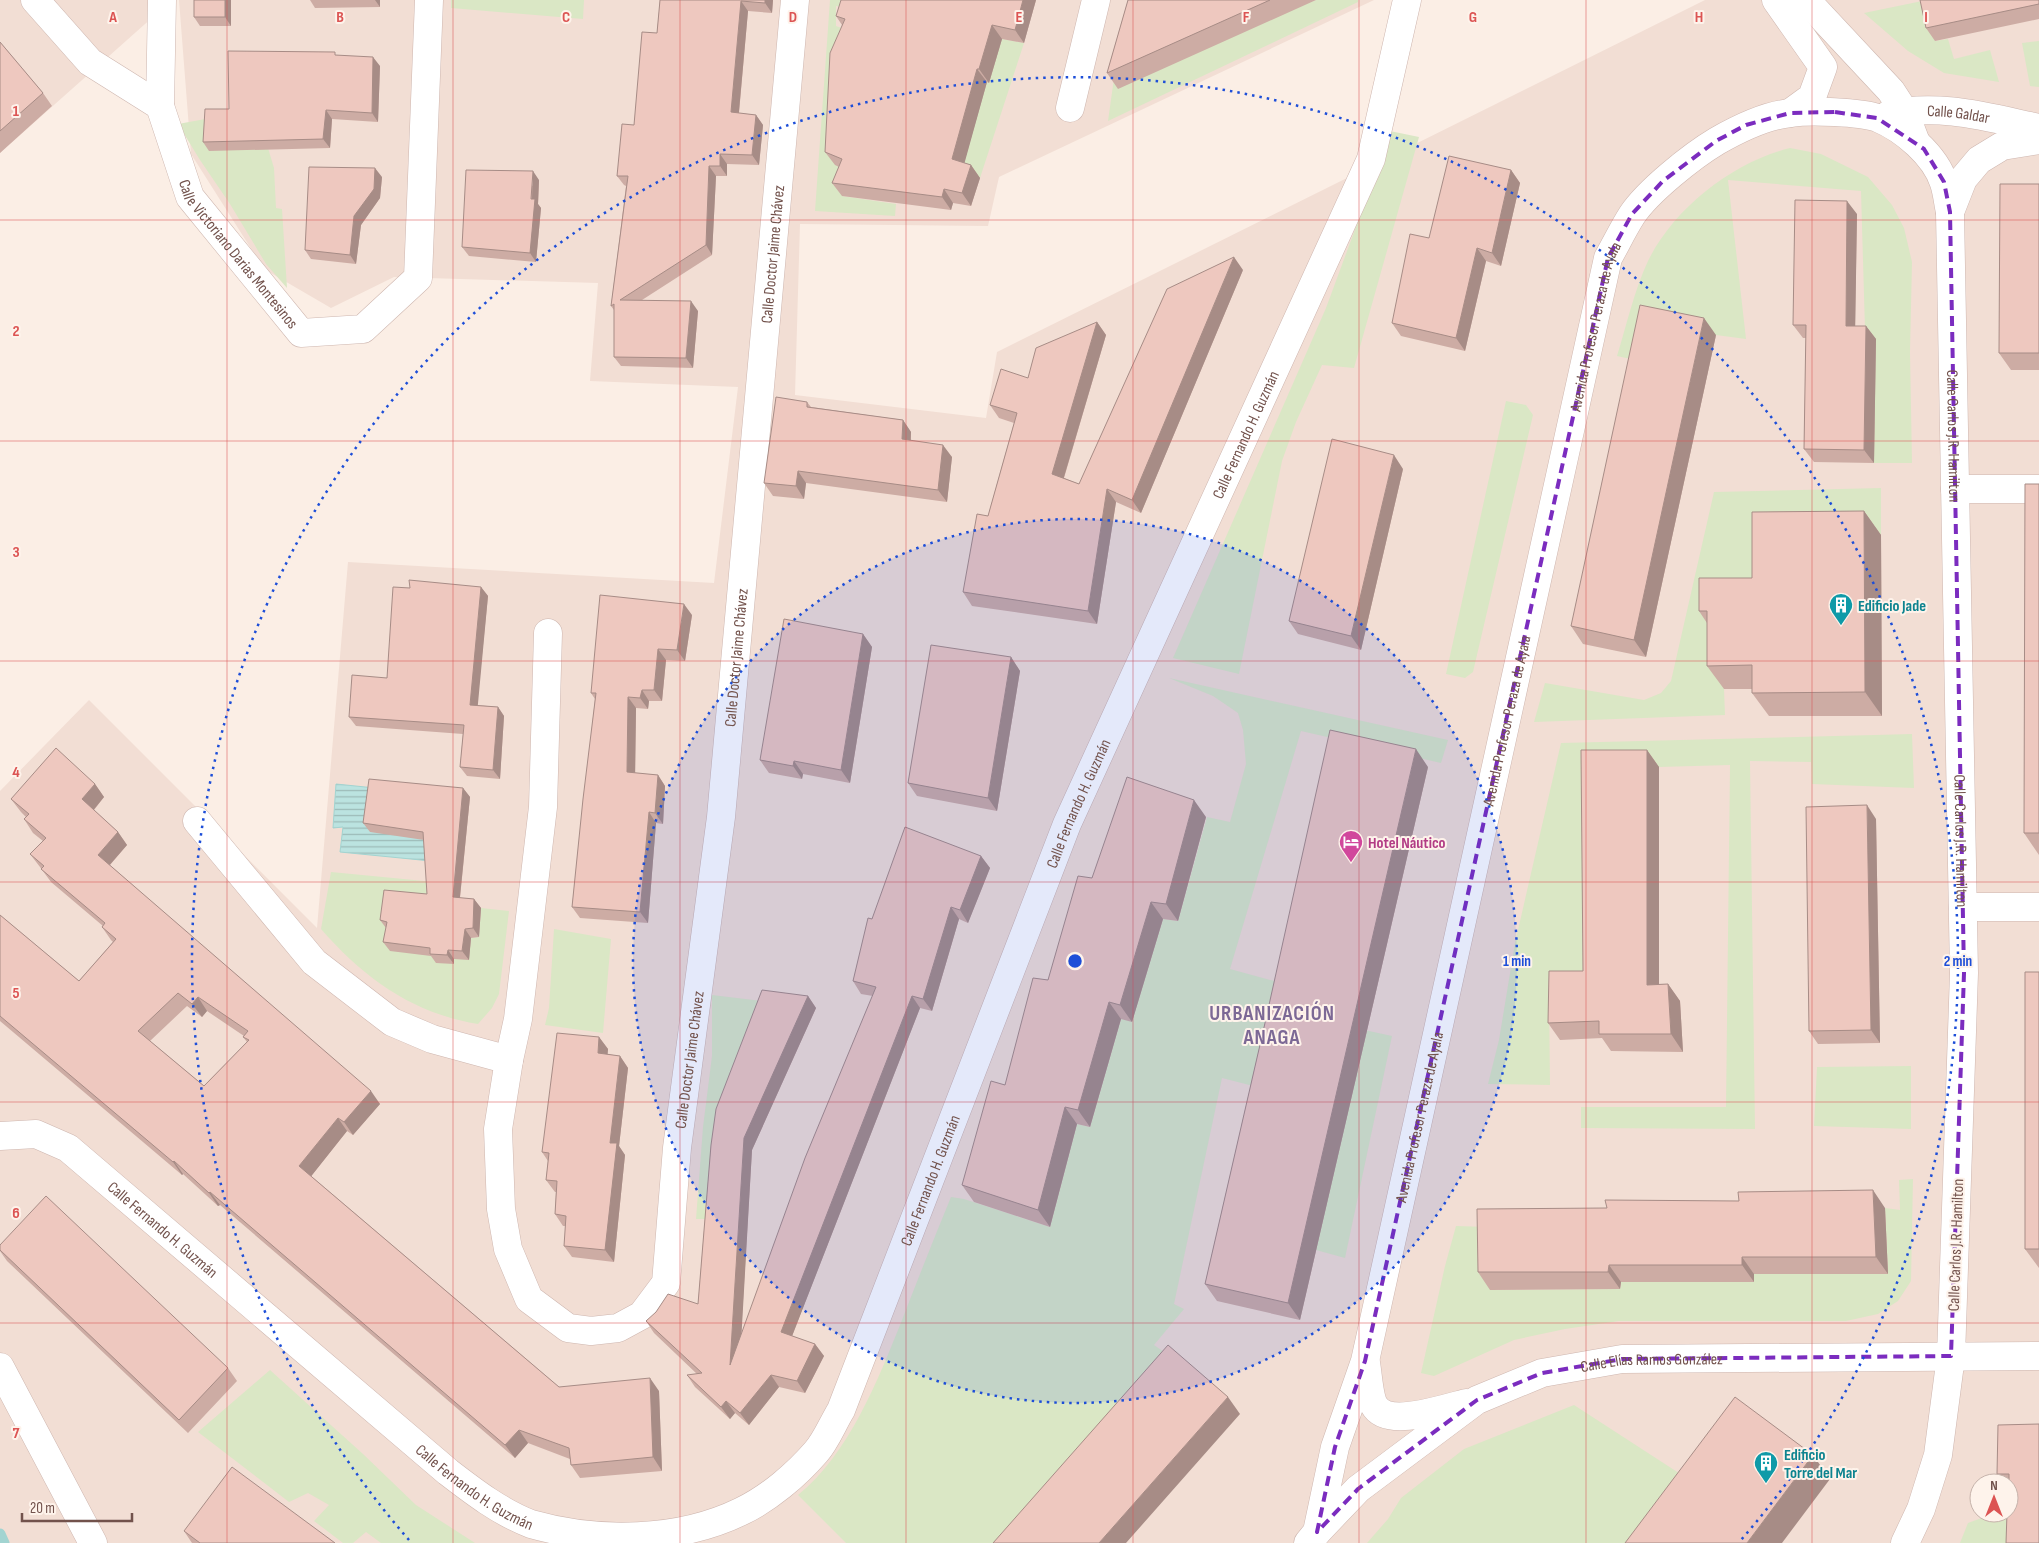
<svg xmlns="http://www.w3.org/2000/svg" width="2039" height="1543" font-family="'Sofia Sans Condensed',sans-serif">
<defs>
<pattern id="water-rules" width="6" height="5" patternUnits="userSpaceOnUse" patternTransform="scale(1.25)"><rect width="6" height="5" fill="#bbe3e0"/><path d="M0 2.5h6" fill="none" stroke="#9cbbb8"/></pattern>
</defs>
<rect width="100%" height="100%" fill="#fbeee5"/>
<path fill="#f2ded4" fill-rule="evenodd" d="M0,0H172L0,153Z
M179,0H1374L999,177L988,226L800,224L795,395L986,418L997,352L1705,0H2039V1543H0V791L89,700L317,928L348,562L714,583L738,387L590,381L598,283L394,277L331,308L264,269L191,154ZM1979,1483H2009V1513H1979Z"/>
<path fill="#dae7c5" d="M451,0H584L583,19L451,8Z
M830,0H854L851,9L836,6V26L854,32L1002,39L1024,43L980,178L962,172L973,129L842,196L896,204L895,216L815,211Z
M1316,0H1358V2L1108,121L1115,71Z
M1927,0L1935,41L1948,39L1954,59L1990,50L1999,82L1944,73L1908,51L1864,13Z
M2039,41V87L2030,86L2022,43Z
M211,118L268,148L274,168L276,208L282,209L287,288L266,264L230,204L200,160L178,124Z
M1385,130L1419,137L1354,368L1322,365L1296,422L1282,461L1239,674L1173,658L1326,308L1367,197Z
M1790,148L1821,154L1868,177L1892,205L1904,228L1912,262L1910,352L1912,463H1874L1865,330L1861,191L1728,180L1746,339L1716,335L1644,362L1617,356C1626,327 1635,288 1648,261C1674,208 1733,162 1790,148Z
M1506,401L1526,405L1533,415L1473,672L1465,678L1446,674Z
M1881,488V535L1769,536L1724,689L1725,715L1534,722L1545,683L1644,700L1661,693L1671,681L1714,492Z
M1169,678L1448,740L1441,763L1301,731L1230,969L1289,985L1282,1012L1392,1036L1345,1258L1316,1250L1359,1059L1265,1089L1222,1078L1174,1304L1184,1309L1154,1345L1170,1356L1013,1543H846L798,1495C849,1454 878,1380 902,1320C918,1279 934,1238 951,1197L964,1199L1050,1227L1077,1124L1090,1127L1121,1019L1132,1021L1163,919L1178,921L1207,817L1230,822L1246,764L1243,730L1238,713L1213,696Z
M1912,734L1914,788L1812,784L1811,762L1750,761L1755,1129L1581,1128V1107H1726L1730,765L1659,767L1595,988L1549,992L1550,1085L1488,1084L1499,1040L1515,943L1561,743Z
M331,872L445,883L468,960L471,938L479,937L481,908L509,911L499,994L492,1008L478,1024C412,1013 365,979 321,929Z
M554,929L611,939L603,1033L545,1025L549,1008Z
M712,995L771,1002L715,1219H696L703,1127L712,1056Z
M1911,1066V1129L1814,1126L1817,1067Z
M1913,1179L1911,1281L1898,1301L1878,1314L1846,1321H1619L1565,1329L1514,1340L1434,1376L1421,1373L1445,1266L1456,1226L1489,1227L1490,1290L1620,1289L1621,1282H1753L1754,1274H1888L1885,1208L1900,1210L1899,1180Z
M270,1370L363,1454L416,1505L475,1543H381L366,1532L353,1543H343L314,1521L329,1505L308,1493L289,1502L198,1432Z
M1574,1405L1702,1488L1660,1543H1367L1388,1519L1401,1498L1464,1449Z
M1995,1513H2009L2039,1543H1960L1968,1523Z"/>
<path fill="url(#water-rules)" stroke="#a2d4d1" d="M336,784L375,788L430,841L431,861L340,852L343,827L333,828Z"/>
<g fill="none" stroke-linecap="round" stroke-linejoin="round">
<path stroke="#a2d4d1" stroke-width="11" d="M0,1534L4,1543"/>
<g stroke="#ceb6af" stroke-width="29">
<g id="minor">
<path d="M35,0L90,62L160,106"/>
<path id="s1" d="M162,0L160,106L190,197L301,333L363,329L418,278L429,0"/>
<path d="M1776,0L1823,67L1812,97L1790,113"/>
<path d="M1806,0L1891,91L1904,111L1915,140"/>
<path d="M1070,108L1096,0"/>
<path id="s2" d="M1888,115C1936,102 1991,118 2039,128"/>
<path d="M1950,212L1963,179L1979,160L2002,146L2039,140"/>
<path d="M1955,489H2039"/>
<path id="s3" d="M548,633L543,807L518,1019L509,1060L498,1129L501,1209L508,1249L529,1299L568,1328L591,1331L618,1328L642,1315L666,1283L677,1148L721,817L795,0"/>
<path d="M197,821L314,962L392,1022L432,1039L509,1060"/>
<path d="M1963,907H2039"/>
<path id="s4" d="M0,1136L36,1134L68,1148L448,1472C474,1492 500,1512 531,1524C598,1543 679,1542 742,1511C769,1498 796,1475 816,1452C826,1441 833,1423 841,1410L1067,824L1371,159L1407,0"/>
<path d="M1366,1363C1368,1374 1369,1396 1374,1405C1387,1429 1445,1408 1466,1403"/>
<path d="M0,1367L93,1543"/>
<path id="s5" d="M1317,1532L1358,1489L1477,1400L1542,1373L1622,1359L2039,1356"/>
<path id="s6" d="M1308,1543L1317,1532L1335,1447L1365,1361L1608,258C1616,244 1623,229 1632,215C1648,191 1692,156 1717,141C1738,129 1767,115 1791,113C1810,110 1860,112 1878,118C1904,129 1935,155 1944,183C1947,192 1948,203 1950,212L1964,973L1951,1356L1938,1455L1921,1509L1905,1543"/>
</g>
</g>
<use href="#minor" stroke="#fff" stroke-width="28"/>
</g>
<path fill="#cdaca4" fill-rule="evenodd" d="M194,0H231V26H200L194,17Z
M310,0H380V7L315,8Z
M660,0H773L772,13L748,11L739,113L756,115L763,125L759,165L727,164V176H716L712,255L642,300L698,311L693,368L621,366L614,357V310L611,306L626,186L624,185L617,176L634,125L657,33Z
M1036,0L1024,43L1002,39L989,83L987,82L964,163L971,165L980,178L971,206L953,203L951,210L842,196L832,183L839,167L835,165L825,152L842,25L836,16Z
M1128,0H1316L1118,89L1107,73Z
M2039,0V19L1935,41L1926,28Z
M0,42L43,93L52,106L0,153Z
M337,55L380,66L378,122L332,119L330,148L209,151L203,142L229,109Z
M1511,170L1520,183L1501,266L1486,261L1465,351L1401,336L1392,323L1429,238Z
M382,177L380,198L361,225L356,264L311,259L305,250Z
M539,180L538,204L541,208L536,262L469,256L462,247Z
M2039,184V370H2011L1999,353Z
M1857,214L1855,326H1866L1876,339L1874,463L1814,462L1804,449L1806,338H1803L1793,325Z
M1243,270L1141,513L1116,502L1097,624L972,606L963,592L988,516L1014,423L999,418L990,405L1028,378L1097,322L1106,335L1064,478L1079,484Z
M1716,335L1646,657L1583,644L1571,626Z
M807,402L811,407L903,420L911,432V441L952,457L947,502L806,483L804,499L773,496L764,483Z
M1403,469L1361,650L1298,634L1289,621Z
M2039,484V855L2024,833Z
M1864,511L1881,535L1882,716H1769L1752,693V689H1724L1707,666V623L1699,611L1752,578Z
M481,587L488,596L477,705L498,707L504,716L500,779L467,776L460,767L463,734L356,726L349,717L387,678L410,588Z
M692,615L685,661L666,660L662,701H649L648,709L636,708L635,773L658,775L665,786L663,824L656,823L648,923L580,918L572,907L595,699L591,693Z
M863,634L872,647L850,783L803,774L802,779L769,773L760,760Z
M1011,657L1020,671L997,811L917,796L908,783Z
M1647,750L1659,767V984H1668L1680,1001L1683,1052L1611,1051L1602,1038L1560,1040L1548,1023L1583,971Z
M1428,767L1300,1320L1217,1301L1205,1284L1265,1023Z
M95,784L104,797L94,810L118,832L127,845L110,865L380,1104L353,1135L347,1131L311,1176L559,1387L659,1391L662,1471L580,1478L571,1465L570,1459L528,1443L515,1458L220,1205L218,1206L183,1174L182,1175L0,1021V915L79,981L113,942L111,940L102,927L103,926L51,882L40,867L30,854L43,841L33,833L24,819L26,817L21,812L11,799ZM187,1006L202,1017L207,1011L244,1036L243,1037L247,1042L204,1086L150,1041Z
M463,788L470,797L460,898L474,899L481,908L479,937L471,938L469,960L454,959V964L436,963L431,956L390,951L383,942L386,928L380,920L427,894L424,840L370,832L363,823Z
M1206,817L1178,921L1163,919L1132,1022L1121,1019L1090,1127L1077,1124L1050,1227L974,1202L962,1185L1005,1085L1048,980L1092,878Z
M1876,819L1880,1043L1818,1044L1809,1031Z
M981,856L990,868L968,923L959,919L932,1011L920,1008L792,1336L815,1344L824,1356L805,1393L779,1387L749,1425L735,1413L730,1419L695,1387L687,1375L697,1374L654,1333L646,1321L698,1304L711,1145L808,996L816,1008L752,1150L741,1335L873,996L861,994L853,981L872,919Z
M2039,972V1268L2025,1249Z
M599,1037L608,1049L607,1054L620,1056L628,1068L619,1146L625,1155L614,1262L572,1257L564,1246L566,1226H563L555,1214L556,1192H555L546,1180L548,1161L542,1152Z
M1885,1208L1888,1274H1754V1282H1621L1620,1289L1490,1290L1478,1272Z
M0,1245L228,1368L237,1381L188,1433L7,1261L0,1251Z
M2039,1424L2009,1483H2004L1997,1474Z
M184,1531L335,1543H192Z"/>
<path fill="#a78c86" d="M225,0H231V26L225,17Z
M375,0H380V7Z
M765,0H773L772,13L765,3Z
M1023,0H1036L1024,43L1015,30Z
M741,1L748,11L738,122L731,112Z
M992,25L1002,39L989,83L979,69Z
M373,57L380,66L378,122L372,113Z
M977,69L987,82L962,172L952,159Z
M326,110L332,119L330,148L323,139Z
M756,115L763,125L759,165L752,155Z
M720,154L727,164V176L720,166Z
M971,165L980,178L971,206L962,193Z
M709,166L716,176L712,255L706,245Z
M375,168L382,177L380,198L361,225L356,264L350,255L354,216Z
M1511,170L1520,183L1501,266L1492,253Z
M533,171L539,180L538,204L541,208L536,262L530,253Z
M944,189L953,203L951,210L942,197Z
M1847,201L1857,214L1855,339L1846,326Z
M1477,248L1486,261L1465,351L1456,338Z
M1234,257L1243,270L1141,513L1132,500Z
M691,301L698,311L693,368L686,358Z
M1704,318L1716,335L1646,657L1634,640Z
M1097,322L1106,335L1061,487L1052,474Z
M1866,326L1876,339L1874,463L1864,450Z
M903,420L911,432L910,452L902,439Z
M943,445L952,457L947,502L938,490Z
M1394,455L1403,469L1361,650L1351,636Z
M798,471L806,483L804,499L796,486Z
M1107,489L1116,502L1097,624L1088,611Z
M1864,511L1881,535L1882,716L1865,692Z
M481,587L488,596L477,714L470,705Z
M684,604L692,615L685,661L677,650Z
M863,634L872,647L850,783L841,770Z
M658,649L666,660L662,701L654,690Z
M1011,657L1020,671L997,811L988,798Z
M642,690L649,701L648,709L640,698Z
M628,697L636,708L635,783L627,772Z
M498,707L504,716L500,779L493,770Z
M1416,749L1428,767L1300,1320L1288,1303Z
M1647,750L1659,767V1002L1647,985Z
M794,761L803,774L802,779L793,766Z
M658,775L665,786L663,824L655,813Z
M95,784L104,797L91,813L82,799Z
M463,788L470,797L459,906L453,897Z
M1194,800L1206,817L1178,921L1166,904Z
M1867,805L1876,819L1880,1043L1871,1030Z
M649,812L656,823L648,923L640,912Z
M118,832L127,845L107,868L98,855Z
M981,856L990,868L968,923L960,910Z
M474,899L481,908L479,937L473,928Z
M1151,902L1163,919L1132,1022L1120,1005Z
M951,907L959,919L932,1011L923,999Z
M465,929L471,938L469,960L462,951Z
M448,950L454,959V964L447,955Z
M1668,984L1680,1001L1683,1052L1671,1034Z
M808,996L816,1008L752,1150L739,1378L730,1365L744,1138Z
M912,996L920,1008L789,1344L781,1332Z
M198,997L207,1011L202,1017L192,1004Z
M1109,1002L1121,1019L1090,1127L1078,1110Z
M599,1037L608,1049L607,1064L598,1053Z
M620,1056L628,1068L619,1146L625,1155L614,1262L605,1250L610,1143Z
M371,1091L380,1104L353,1135L344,1122Z
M1065,1107L1077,1124L1050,1227L1038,1210Z
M338,1118L347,1131L309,1179L299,1166Z
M174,1161L183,1174L182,1175L173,1162Z
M1873,1190L1885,1208L1888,1274L1876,1257Z
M210,1192L220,1205L218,1206L209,1193Z
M1742,1257L1754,1274V1282L1742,1265Z
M1609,1265L1621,1282L1620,1289L1608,1272Z
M815,1344L824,1356L805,1393L797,1381Z
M771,1375L779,1387L749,1425L740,1413Z
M650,1378L659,1391L662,1471L653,1457Z
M1228,1397L1240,1414L1126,1543H1099Z
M726,1401L735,1413L730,1419L721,1407Z
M519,1430L528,1443L515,1458L505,1445Z
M1813,1455L1830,1479L1782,1543H1747Z"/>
<path fill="#eec8bf" stroke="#a78c86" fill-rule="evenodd" d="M194,0H225V17H194Z
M660,0H765V3L741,1L731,112L756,115L752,155L720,154V166H709L706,245L620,300L691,301L686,358L614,357V304L611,306L628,176H617L622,124L634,125L642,32L657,33Z
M841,0H1023L1015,30L992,25L979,69H977L952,159L971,165L962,193L944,189L942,197L832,183L842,159L825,152L830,53L845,19L836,16Z
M1128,0H1270L1107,73Z
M1920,0H2039V4L1926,28Z
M0,42L43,93L0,131Z
M228,51L335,52V55L373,57L372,113L326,110L323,139L203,142L205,109H229Z
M1449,156L1511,170L1492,253L1477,248L1456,338L1392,323L1410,234L1429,238Z
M309,167L375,168L374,189L354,216L350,255L305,250Z
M466,170L533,171L531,199H535L530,253L462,247Z
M2000,184H2039V353H1999Z
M1795,200L1847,201L1846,326H1866L1864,450L1804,449L1806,325H1793Z
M1234,257L1132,500L1107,489L1088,611L963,592L977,514L988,516L1017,413L990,405L1001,369L1028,378L1036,348L1097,322L1052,474L1079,484L1167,289Z
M1640,305L1704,318L1634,640L1571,626Z
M776,397L807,402V407L903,420L902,439L943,445L938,490L798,471L796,486L764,483Z
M1332,439L1394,455L1351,636L1289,621Z
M2025,484H2039V833H2024Z
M1864,511L1865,692L1752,693V665L1707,666V611H1699V578H1752V512Z
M409,580L481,587L470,705L498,707L493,770L460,767L464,725L349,717L352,675L387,678L393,587L410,588Z
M600,595L684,604L677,650L658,649L654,690H642L640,698L628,697L627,772L658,775L655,813L649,812L640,912L572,907L583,799L596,693H591Z
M784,619L863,634L841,770L794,761L793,766L760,760Z
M931,645L1011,657L988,798L908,783Z
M1330,730L1416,749L1288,1303L1205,1284L1265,1023Z
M56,748L95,784L82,799L118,832L98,855L371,1091L344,1122L338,1118L299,1166L559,1387L650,1378L653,1457L571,1465L569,1448L519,1430L505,1445L210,1192L209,1193L174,1161L173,1162L0,1016V915L79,981L116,939L102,927L105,923L41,869L44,866L30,854L46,838L24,819L29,814L11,799ZM178,993L192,1004L198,997L248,1031L243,1037L249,1040L204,1086L138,1031Z
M1581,750H1647V985L1668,984L1671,1034H1599V1021L1548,1023L1549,971H1583Z
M1127,777L1194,800L1166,904L1151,902L1120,1005L1109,1002L1078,1110L1065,1107L1038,1210L962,1185L991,1081L1005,1085L1033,978L1048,980L1078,876L1092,878Z
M369,779L463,788L453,897L474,899L473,928L465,929L462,951L448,950L447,955L430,954V948L383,942L387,922L380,920L384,890L427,894L423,832L363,823Z
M1867,805L1871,1030L1809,1031L1806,807Z
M905,827L981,856L960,910L951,907L923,999L912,996L781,1332L815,1344L797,1381L771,1375L740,1413L726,1401L721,1407L687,1375L702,1373L646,1321L656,1312L668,1294L698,1304L711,1145L716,1109L762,990L808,996L744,1138L730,1365L805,1158L876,987L853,981L868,918L872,919Z
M2025,972H2039V1249H2025Z
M557,1033L599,1037L598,1053L620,1056L610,1143H617L605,1250L564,1246L566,1216L555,1214L557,1181L546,1180L549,1153L542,1152Z
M1873,1190L1876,1257H1742V1265H1609L1608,1272H1478L1477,1209L1607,1208L1605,1200L1739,1201L1738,1192Z
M46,1196L228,1368L179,1420L0,1250V1245Z
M1168,1345L1228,1397L1099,1543H993Z
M1735,1397L1813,1455L1747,1543H1625Z
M2039,1424V1543H2006L2007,1513H2009V1474H1997L1998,1425Z
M232,1467L335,1543H200L184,1531Z"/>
<path fill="none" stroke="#7b2cbf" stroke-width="4" stroke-dasharray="10 6" stroke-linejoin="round" d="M1835,112L1877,118L1924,149L1944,182L1950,212L1964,973L1951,1356L1622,1359L1542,1373L1477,1400L1358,1489L1317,1532L1335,1447L1365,1361L1608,258L1632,214L1663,181L1716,141L1746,125L1790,113Z"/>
<path fill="none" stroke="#dc5453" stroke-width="1" stroke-opacity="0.55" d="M227,0V1543M453,0V1543M680,0V1543M906,0V1543M1133,0V1543M1359,0V1543M1586,0V1543M1812,0V1543M0,220H2039M0,441H2039M0,661H2039M0,882H2039M0,1102H2039M0,1323H2039"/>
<circle cx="1075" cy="961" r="442" fill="#1d4ed8" fill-opacity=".12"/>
<g fill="none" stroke="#1d4ed8" stroke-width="2.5" stroke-dasharray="2.5 5">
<circle cx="1075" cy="961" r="442"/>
<path d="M409 1540A883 883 0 1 1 1741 1540"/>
</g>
<defs>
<g id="building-pin" transform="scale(1.25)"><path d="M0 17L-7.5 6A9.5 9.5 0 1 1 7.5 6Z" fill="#0f9aa8" stroke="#fef3eb"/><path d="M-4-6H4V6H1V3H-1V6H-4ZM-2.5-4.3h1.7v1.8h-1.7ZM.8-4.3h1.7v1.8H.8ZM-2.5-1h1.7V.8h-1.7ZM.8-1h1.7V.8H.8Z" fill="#fff"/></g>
<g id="hotel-pin" transform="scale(1.25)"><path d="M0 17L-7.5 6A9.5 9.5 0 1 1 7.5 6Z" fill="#d1479c" stroke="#fef3eb"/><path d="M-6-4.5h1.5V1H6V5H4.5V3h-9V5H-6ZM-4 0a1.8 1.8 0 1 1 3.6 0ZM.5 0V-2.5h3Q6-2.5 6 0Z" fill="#fff"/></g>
</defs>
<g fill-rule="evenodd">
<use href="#building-pin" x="1841" y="605"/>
<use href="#hotel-pin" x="1351" y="842"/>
<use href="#building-pin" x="1766" y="1463"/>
</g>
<g text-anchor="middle" stroke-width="4" stroke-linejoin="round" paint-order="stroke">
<g font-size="16" fill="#72524c" stroke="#fef3eb">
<text dy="6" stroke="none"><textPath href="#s2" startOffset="71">Calle Galdar</textPath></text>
<text dy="6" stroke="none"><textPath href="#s1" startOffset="276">Calle Victoriano Darias Montesinos</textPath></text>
<text dy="6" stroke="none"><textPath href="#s3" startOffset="1875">Calle Doctor Jaime Chávez</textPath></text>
<text dy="6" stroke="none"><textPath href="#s6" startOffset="1252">Avenida Profesor Peraza de Ayala</textPath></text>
<text dy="6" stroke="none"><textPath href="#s4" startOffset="2085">Calle Fernando H. Guzmán</textPath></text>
<text dy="6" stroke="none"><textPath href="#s6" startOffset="2000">Calle Carlos J.R. Hamilton</textPath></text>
<text dy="6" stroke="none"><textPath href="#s3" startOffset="1470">Calle Doctor Jaime Chávez</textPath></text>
<text dy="6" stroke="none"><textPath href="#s6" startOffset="848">Avenida Profesor Peraza de Ayala</textPath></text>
<text dy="6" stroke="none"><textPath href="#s4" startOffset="1680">Calle Fernando H. Guzmán</textPath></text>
<text dy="6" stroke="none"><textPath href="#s6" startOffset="2405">Calle Carlos J.R. Hamilton</textPath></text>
<text dy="6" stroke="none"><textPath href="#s3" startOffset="1065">Calle Doctor Jaime Chávez</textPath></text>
<text dy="6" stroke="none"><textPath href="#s6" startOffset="442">Avenida Profesor Peraza de Ayala</textPath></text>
<text dy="6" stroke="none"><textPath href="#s4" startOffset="1275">Calle Fernando H. Guzmán</textPath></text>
<text dy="6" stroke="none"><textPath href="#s4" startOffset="196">Calle Fernando H. Guzmán</textPath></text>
<text transform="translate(1955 1245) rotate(-88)" y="6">Calle Carlos J.R. Hamilton</text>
<text dy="6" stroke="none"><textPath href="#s5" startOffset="389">Calle Elías Ramos González</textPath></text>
<text dy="6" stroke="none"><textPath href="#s4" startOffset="601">Calle Fernando H. Guzmán</textPath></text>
</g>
<g font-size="16" font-weight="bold" fill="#0d838f" stroke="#fef3eb" text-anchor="start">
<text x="1858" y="611">Edificio Jade</text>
<text x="1784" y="1460">Edificio<tspan x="1784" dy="18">Torre del Mar</tspan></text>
</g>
<g font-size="16" font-weight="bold" fill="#b23c85" stroke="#fef3eb" text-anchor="start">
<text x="1368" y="848">Hotel Náutico</text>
</g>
<g font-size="21" font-weight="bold" letter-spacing="1" fill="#7c6895" stroke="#fef3eb">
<text x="1272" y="1020">URBANIZACIÓN<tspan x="1272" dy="24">ANAGA</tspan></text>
</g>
</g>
<g font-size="16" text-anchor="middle" font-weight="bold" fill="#dc5453" stroke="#fef3eb" stroke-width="4" stroke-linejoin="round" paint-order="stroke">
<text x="113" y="22">A</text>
<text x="340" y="22">B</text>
<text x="566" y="22">C</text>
<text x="793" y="22">D</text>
<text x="1019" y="22">E</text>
<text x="1246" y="22">F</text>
<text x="1473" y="22">G</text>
<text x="1699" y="22">H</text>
<text x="1926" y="22">I</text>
<text x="16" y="116">1</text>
<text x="16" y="336">2</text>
<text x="16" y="557">3</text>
<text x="16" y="777">4</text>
<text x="16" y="998">5</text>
<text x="16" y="1218">6</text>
<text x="16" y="1438">7</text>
</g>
<circle cx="1075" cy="961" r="8" fill="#1d4ed8" stroke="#fef3eb" stroke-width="2.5"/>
<g font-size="15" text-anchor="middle" font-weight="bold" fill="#1d4ed8" stroke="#fef3eb" stroke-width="4" stroke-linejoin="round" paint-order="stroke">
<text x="1517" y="966">1 min</text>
<text x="1958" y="966">2 min</text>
</g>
<g transform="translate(1994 1498)"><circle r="24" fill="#fef3eb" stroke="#c6b3ab"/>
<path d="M0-4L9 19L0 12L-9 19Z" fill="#dc5453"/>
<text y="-8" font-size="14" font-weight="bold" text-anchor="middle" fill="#72524c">N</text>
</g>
<path d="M22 1513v8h110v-8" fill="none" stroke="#72524c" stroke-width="2.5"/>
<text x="30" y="1513" font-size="15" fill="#72524c" stroke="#fef3eb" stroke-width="4" paint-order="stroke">20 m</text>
</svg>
